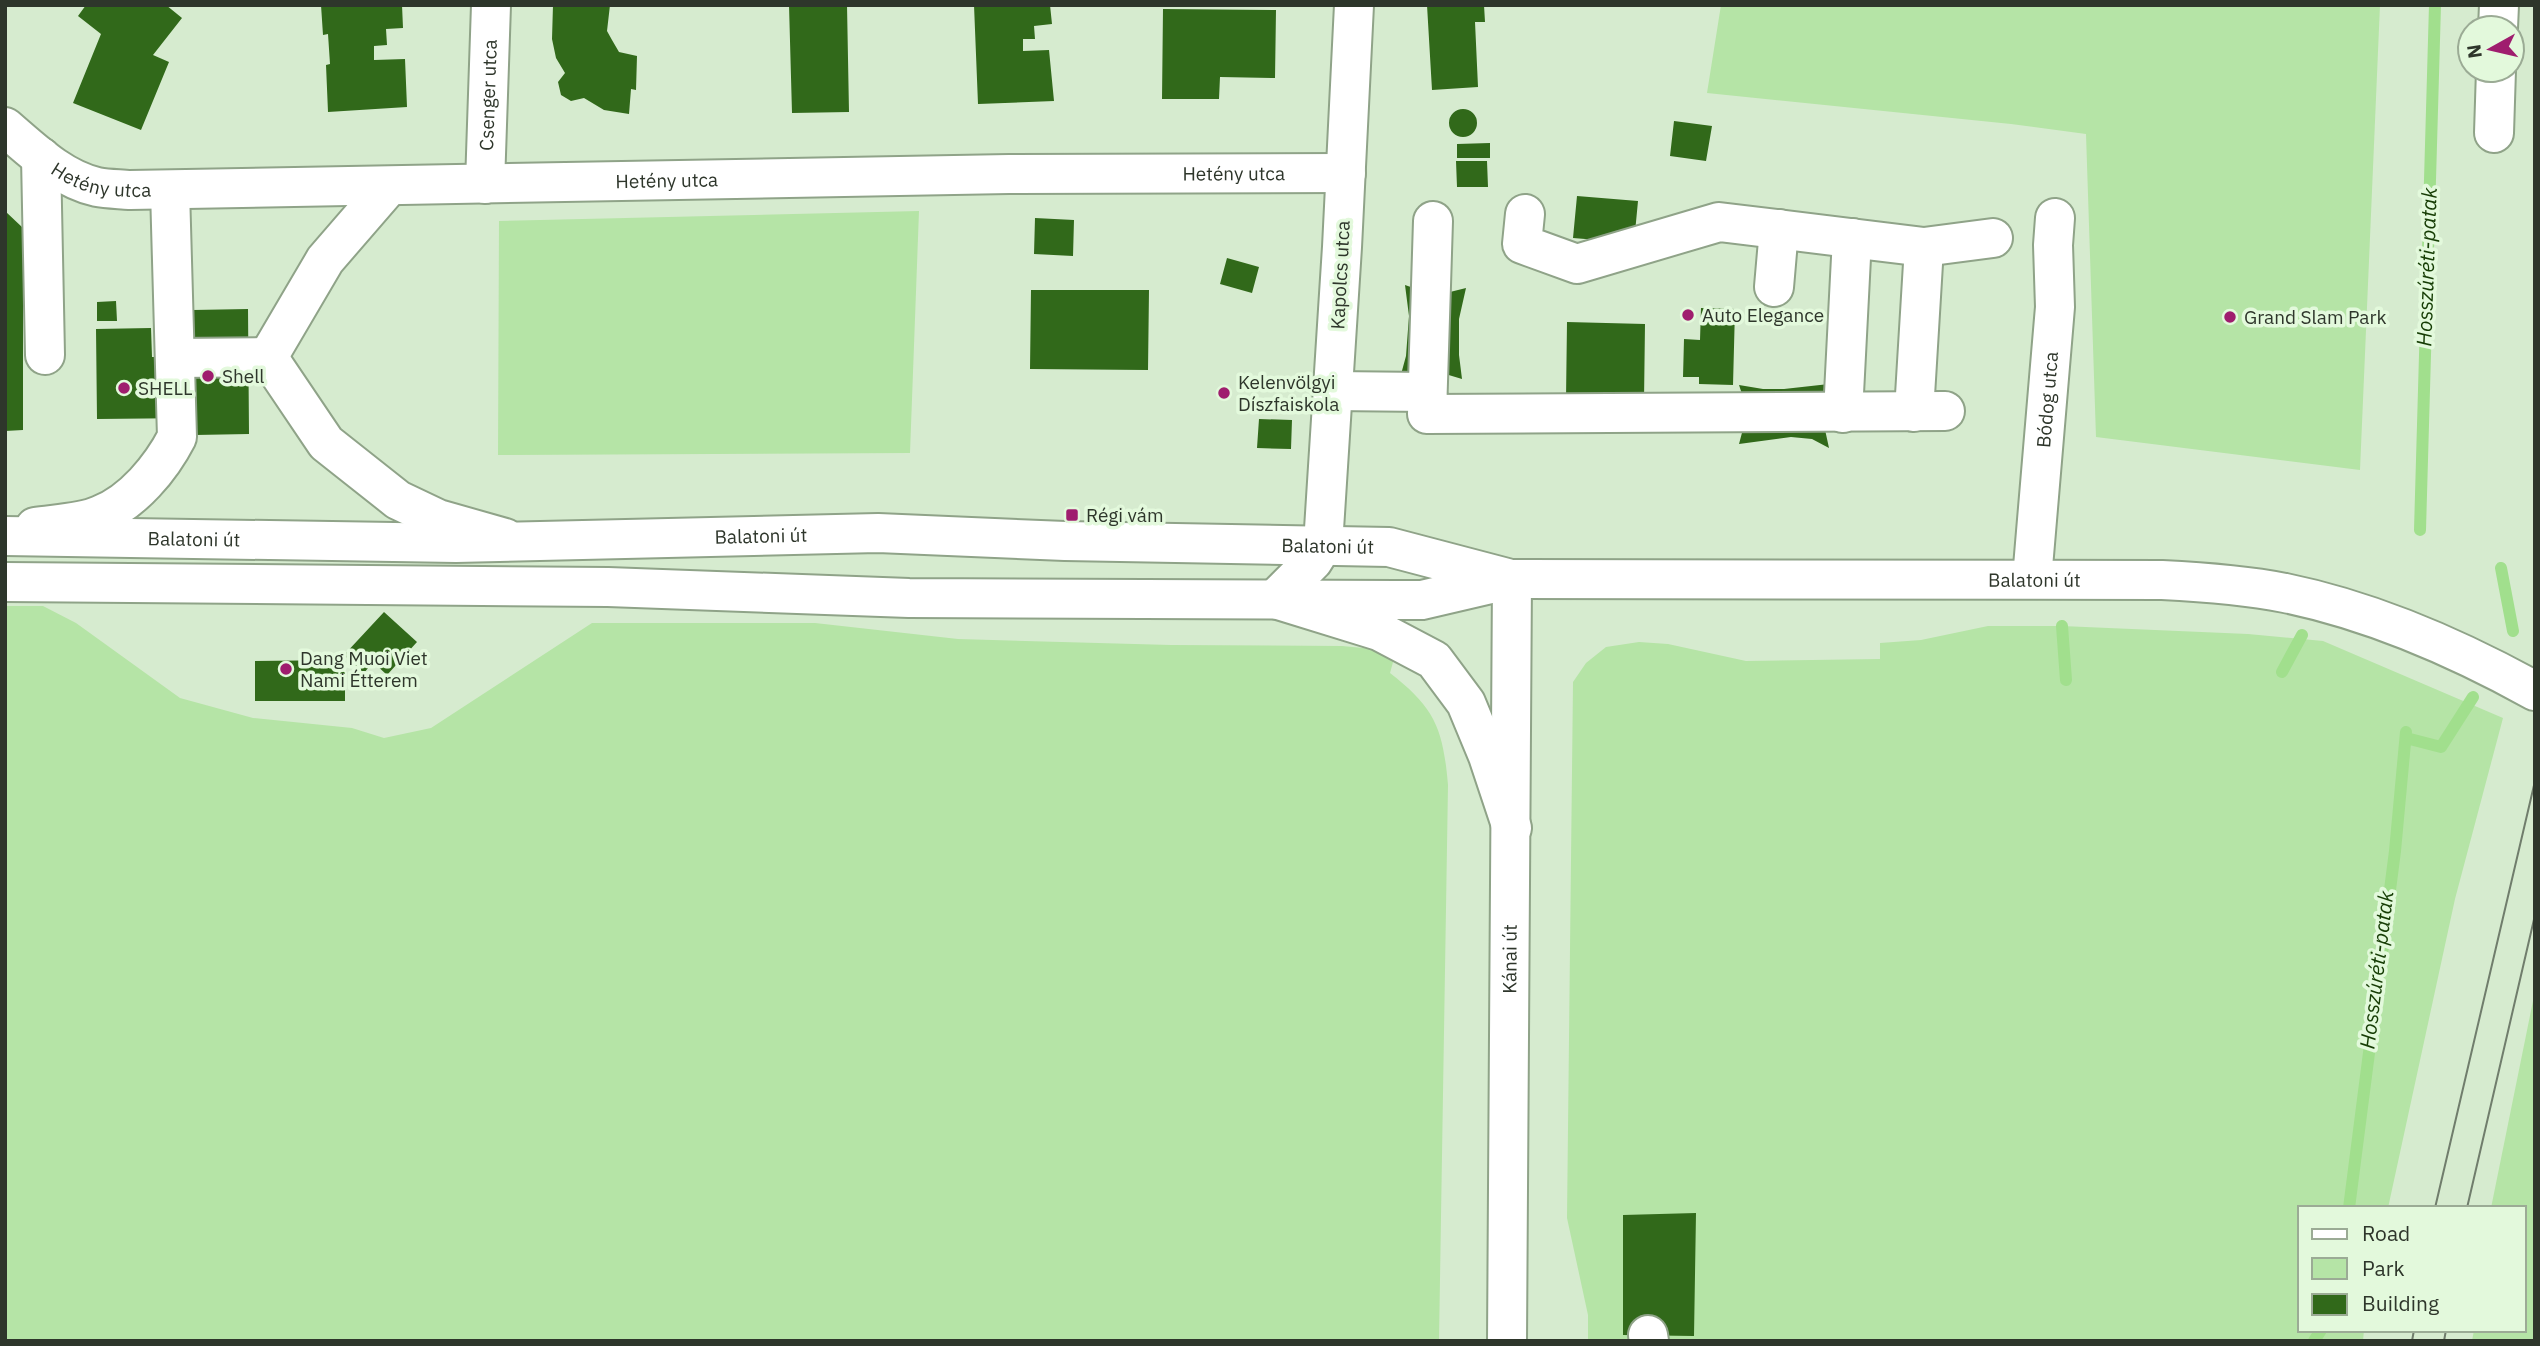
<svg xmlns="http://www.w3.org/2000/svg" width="2540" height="1346" font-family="'IBM Plex Sans',sans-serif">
<rect width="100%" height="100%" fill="#d6ebcf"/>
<path fill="#b5e4a6" d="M1721,5H2380L2360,470L2096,437L2086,134L2011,124L1707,93Z
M919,211L910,453L498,455L499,221Z
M5,606H43L76,623L180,698L253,718L352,728L384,738L431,728L592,623H815L958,639L1171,645L1342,646L1374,649L1395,655L1390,673C1435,708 1443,728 1448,785L1439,1341H5Z
M1988,626H2062L2248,634L2323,641L2503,718L2455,899L2388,1208H2300V1330H2364L2363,1341H1588V1315L1567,1218L1573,682L1586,663L1606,647L1639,642L1668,644L1746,661L1880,659V643L1921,640Z
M2535,991V1341H2472L2474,1330H2524V1208H2491Z"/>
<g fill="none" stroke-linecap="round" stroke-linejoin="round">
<path stroke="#a1df8d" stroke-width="12" d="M2420,530L2435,5
M2501,568L2513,631
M2062,626L2066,680
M2282,672L2302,635
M2406,738L2441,747L2473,697
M2349,1208L2395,851L2406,732
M2314,1341L2321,1330"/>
</g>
<path fill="#31691a" d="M86,5H166L182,18L153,55L169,62L141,130L73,103L101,34L78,16Z
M321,5H402L403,28L386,29L387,45L374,46V60L405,59L407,107L328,112L326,65L330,64L328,34L323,35Z
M553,5H610L607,31L612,40L619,52L637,56L636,90L631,89L629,114L604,110L584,98L571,101L561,95L558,82L565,73L556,58L552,39Z
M789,5H847L849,112L792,113Z
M974,5H1050L1052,24L1034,26L1035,39H1023V51L1049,50L1054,101L978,104Z
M1427,5H1484L1485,22H1475L1478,87L1432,90Z
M1163,9L1276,10L1275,78L1220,77L1219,99H1162Z
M1449 123a14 14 0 1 1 28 0a14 14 0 1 1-28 0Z
M1674,121L1712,126L1706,161L1670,156Z
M1490,143V158H1457V144Z
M1456,161H1487L1488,187H1457Z
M1577,196L1638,201L1634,243L1573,238Z
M5,211L23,228V430L5,431Z
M1035,218L1074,220L1073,256L1034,254Z
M1227,258L1259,267L1252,293L1220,284Z
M1405,285L1425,292L1446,293L1466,288L1459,319V355L1462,379L1442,373L1400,378L1406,356L1409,316Z
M1031,290H1149L1148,370L1030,369Z
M116,301L117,321H97V302Z
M1701,308L1735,309L1733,385L1699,384V377H1683L1684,339L1700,340Z
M248,309L249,434L195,435V418L97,419L96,329L151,328L152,357H194L193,310Z
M1567,322L1645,324L1644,401L1566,399Z
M1829,384L1824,425L1829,448L1812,439L1791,437L1739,444L1743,429V397L1739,385L1763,389H1784Z
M1259,419L1292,420L1291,449L1257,448Z
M384,612L417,642L387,675L373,662L364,673L344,655Z
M345,660V701H255V661Z
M1696,1213L1694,1336L1623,1335V1215Z"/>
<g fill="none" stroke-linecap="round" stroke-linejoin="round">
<g stroke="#8fa388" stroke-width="42">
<g id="minor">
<path d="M1354,5L1342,247L1323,545L1313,561L1275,599L1379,631L1434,660L1466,703L1488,756L1512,828"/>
<path d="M2498,28L2499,5"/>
<path id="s1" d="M5,127C32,150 61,179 97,187C107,189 119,189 130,190L1009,174L1346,173"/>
<path d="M2494,133L2496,70"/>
<path d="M41,157L45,355"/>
<path id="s2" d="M485,184L491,5"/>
<path d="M1525,214L1522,244L1577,264L1719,222L1924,247L1993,238"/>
<path d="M1433,221L1427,414L1945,411"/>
<path d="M1774,287L1779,229"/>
<path d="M268,357L326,443L398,500L438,519L505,538"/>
<path d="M268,357L325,260L389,186"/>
<path d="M176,358L268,357"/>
<path d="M1333,391L1427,392"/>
<path d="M1914,412L1924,247"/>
<path d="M1843,413L1852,238"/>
<path d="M35,527C54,524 83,523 100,515C133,502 161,468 177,437L170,190"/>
<path id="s3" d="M2032,579L2055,307L2053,245L2055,218"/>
<path d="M1648,1335L1649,1341"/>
<path id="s4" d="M1507,1341L1512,579"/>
</g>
</g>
<g stroke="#8fa388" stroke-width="42">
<g id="major">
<path id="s5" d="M5,536L456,543L878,533L1065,541L1389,547L1507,578"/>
<path id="s6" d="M5,582L608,587L909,598L1396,600H1422L1512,579L2162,580C2203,582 2245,585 2285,593C2373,611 2457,648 2535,691"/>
</g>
</g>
<use href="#minor" stroke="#fff" stroke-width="38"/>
<use href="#major" stroke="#fff" stroke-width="38"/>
<path stroke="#707d6c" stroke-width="2" d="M2435,1208L2535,781
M2467,1208L2535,915
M2412,1341L2414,1330
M2444,1341L2446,1330"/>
</g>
<g fill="#9f1d6e" stroke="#e3f9dc" stroke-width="2.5">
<circle cx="1688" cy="315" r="7"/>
<circle cx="2230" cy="317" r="7"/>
<circle cx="208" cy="376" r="7"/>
<circle cx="124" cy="388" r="7"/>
<circle cx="1224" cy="393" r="7"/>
<rect x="1065" y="508" width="14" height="14" rx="3.5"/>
<circle cx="286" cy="669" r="7"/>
</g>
<g text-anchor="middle" stroke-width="7" stroke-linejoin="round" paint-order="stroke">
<g font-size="19" fill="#2e362b" stroke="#e3f9dc">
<text dy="7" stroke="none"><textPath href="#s2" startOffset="89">Csenger utca</textPath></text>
<text dy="7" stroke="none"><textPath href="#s1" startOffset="1248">Hetény utca</textPath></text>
<text dy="7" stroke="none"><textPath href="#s1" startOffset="114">Hetény utca</textPath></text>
<text dy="7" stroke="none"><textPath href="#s1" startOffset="681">Hetény utca</textPath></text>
<text transform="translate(1340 275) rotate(-87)" y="7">Kapolcs utca</text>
<text dy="7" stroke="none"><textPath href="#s3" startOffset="180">Bódog utca</textPath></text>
<text dy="7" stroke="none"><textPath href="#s5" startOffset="756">Balatoni út</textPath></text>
<text dy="7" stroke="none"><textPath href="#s5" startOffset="189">Balatoni út</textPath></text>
<text dy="7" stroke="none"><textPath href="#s5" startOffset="1323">Balatoni út</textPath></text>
<text dy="7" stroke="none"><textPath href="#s6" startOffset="2032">Balatoni út</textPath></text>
<text dy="7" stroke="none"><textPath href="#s4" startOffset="382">Kánai út</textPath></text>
</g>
<g font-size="19" fill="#2e362b" stroke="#e3f9dc" text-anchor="start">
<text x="1702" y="322">Auto Elegance</text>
<text x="2244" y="324">Grand Slam Park</text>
<text x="222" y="383">Shell</text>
<text x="1238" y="389">Kelenvölgyi<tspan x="1238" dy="22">Díszfaiskola</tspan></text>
<text x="138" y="395">SHELL</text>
<text x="1086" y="522">Régi vám</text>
<text x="300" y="665">Dang Muoi Viet<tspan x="300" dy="22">Nami Étterem</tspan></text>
</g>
<g font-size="21" font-style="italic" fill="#163d05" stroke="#e3f9dc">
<text transform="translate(2427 267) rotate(-88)" y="7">Hosszúréti-patak</text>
<text transform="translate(2377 970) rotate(-83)" y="7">Hosszúréti-patak</text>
</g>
</g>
<rect width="2540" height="1346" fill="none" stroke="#2e362b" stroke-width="14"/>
<rect x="2298" y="1206" width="228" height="126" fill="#e3f9dc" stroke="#9bab95" stroke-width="2"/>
<rect x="2312" y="1229" width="35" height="10" fill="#ffffff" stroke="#9bab95" stroke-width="2"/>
<text x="2362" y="1241" font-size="21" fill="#2e362b">Road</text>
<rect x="2312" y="1258" width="35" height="21" fill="#b5e4a6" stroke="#9bab95" stroke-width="2"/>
<text x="2362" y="1276" font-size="21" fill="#2e362b">Park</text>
<rect x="2312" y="1294" width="35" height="21" fill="#31691a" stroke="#9bab95" stroke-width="2"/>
<text x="2362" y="1311" font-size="21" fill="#2e362b">Building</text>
<g transform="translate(2491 49) rotate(262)"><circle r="33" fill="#e3f9dc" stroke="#9bab95" stroke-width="2"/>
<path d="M0-5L12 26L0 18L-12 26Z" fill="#9f1d6e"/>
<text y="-10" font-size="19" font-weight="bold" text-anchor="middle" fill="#2e362b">N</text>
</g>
</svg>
